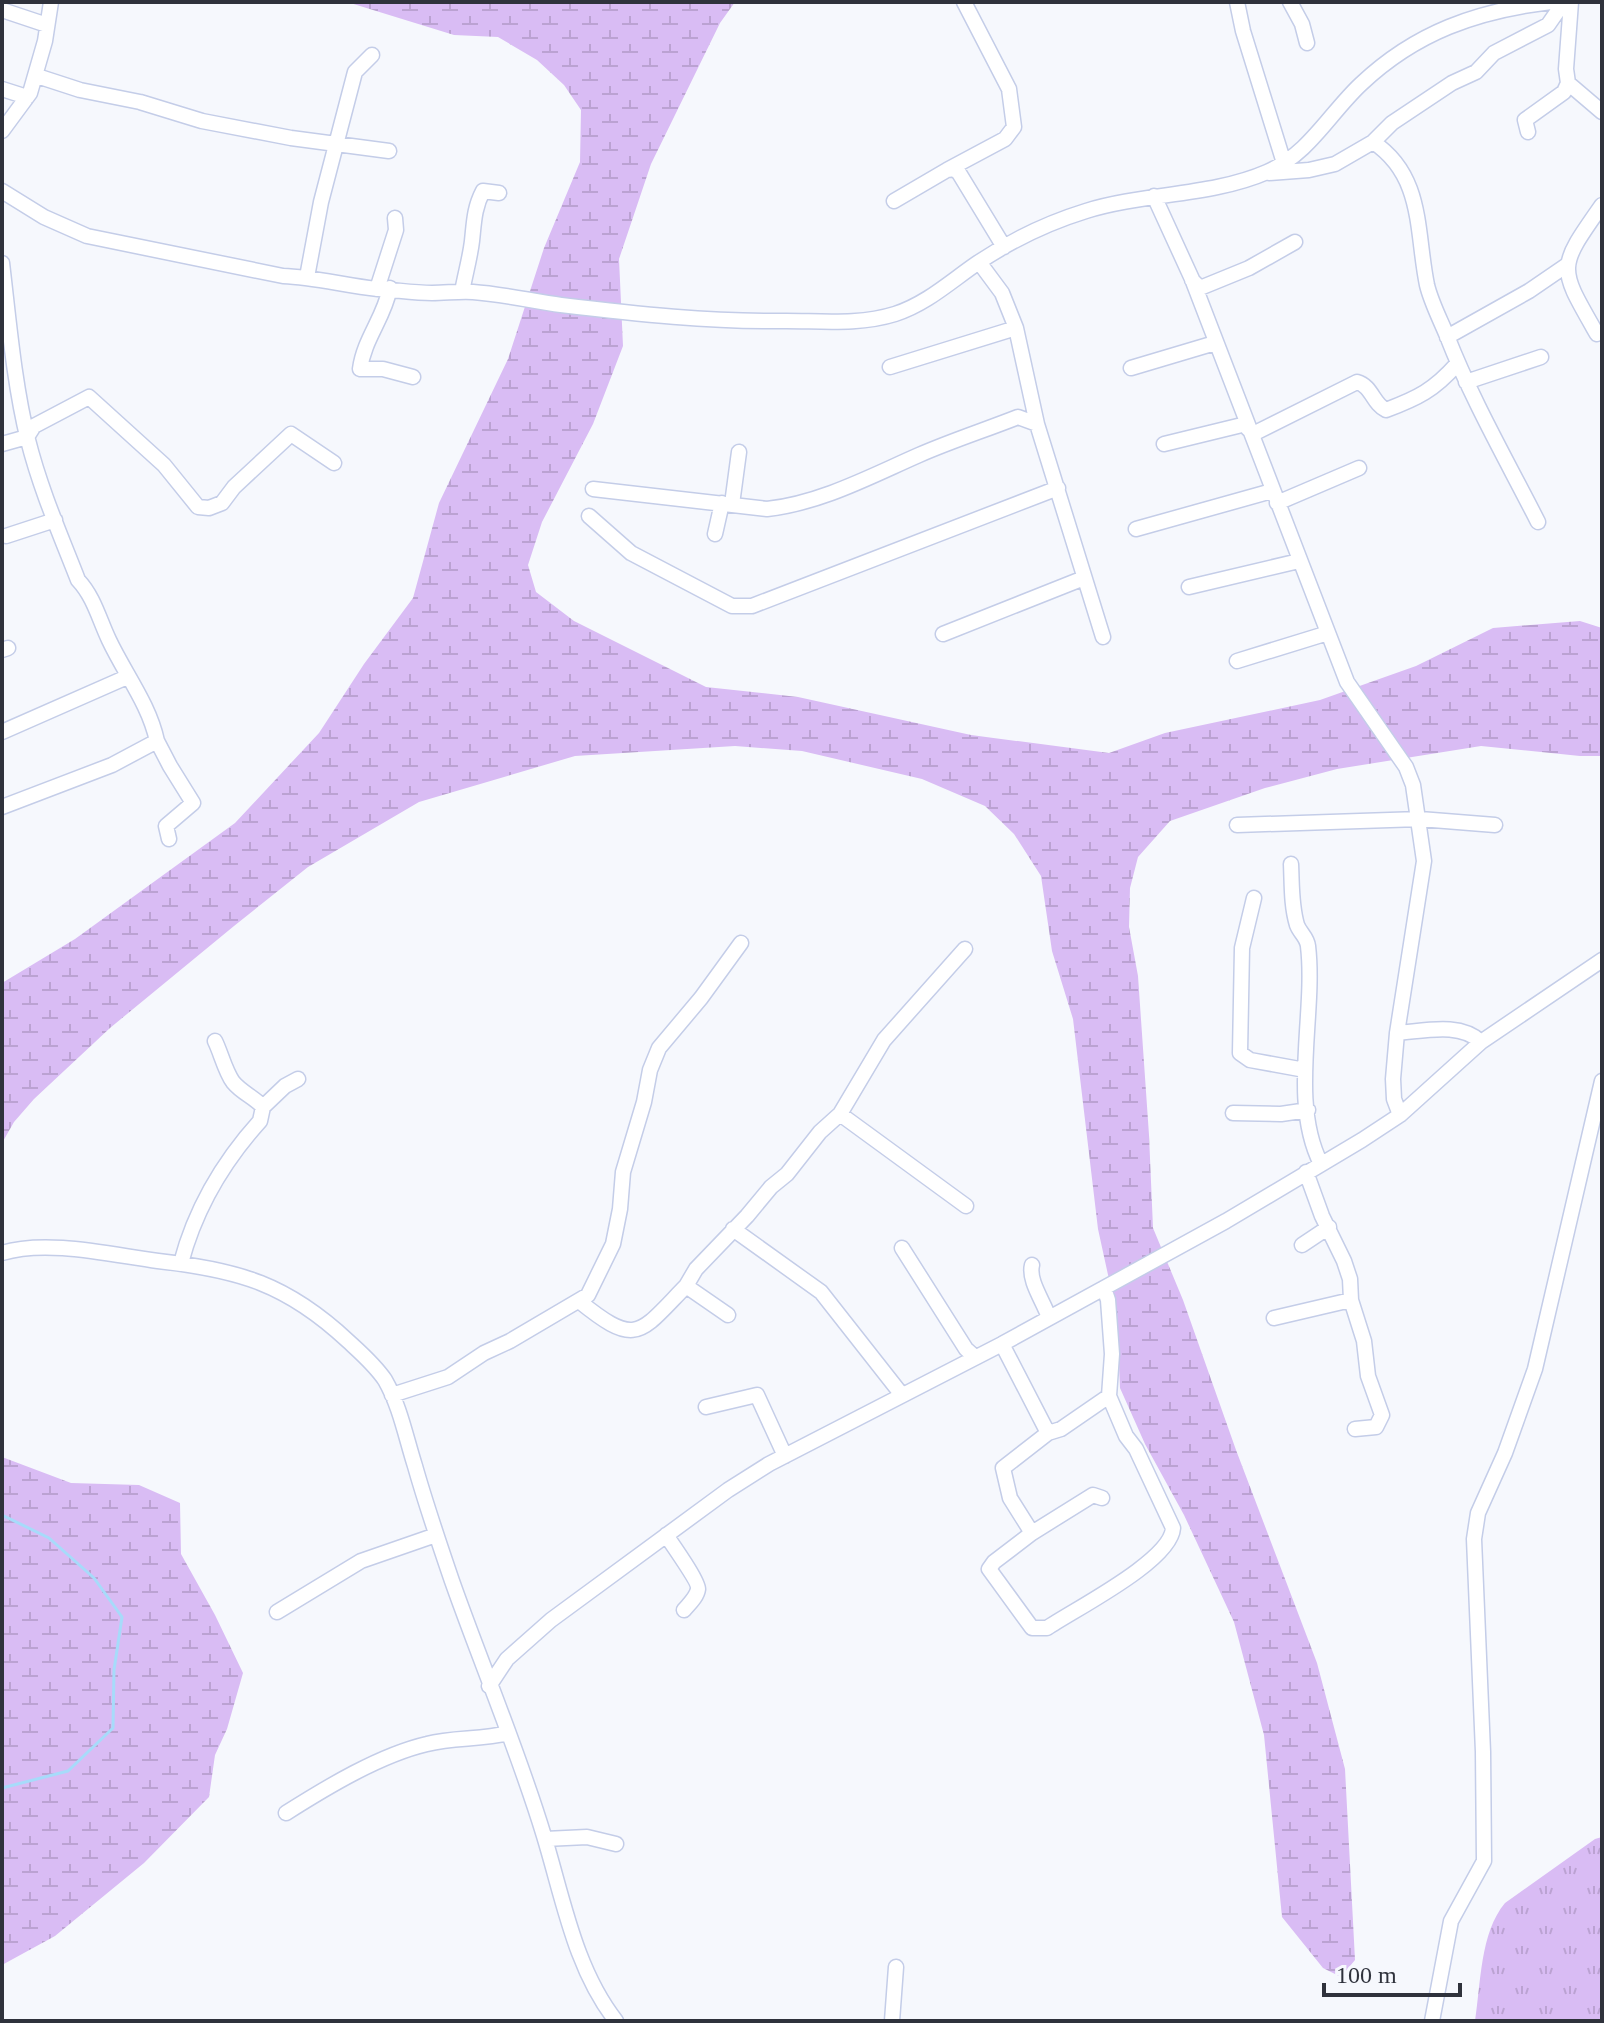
<svg xmlns="http://www.w3.org/2000/svg" width="1604" height="2023" font-family="Georgia,serif">
<defs>
<pattern id="grass-tufts" width="24" height="20" patternUnits="userSpaceOnUse" patternTransform="scale(2)"><rect width="24" height="20" fill="#d9bcf4"/><path d="M3 7l-1-3M5 7V3M7 7l1-3M15 17l-1-3M17 17v-4M19 17l1-3" fill="none" stroke="#bba2d2"/></pattern>
<pattern id="wetland-marsh" width="20" height="14" patternUnits="userSpaceOnUse" patternTransform="scale(2)"><rect width="20" height="14" fill="#d9bcf4"/><path d="M1 5h8M5 5V1M11 12h8M15 12V8" fill="none" stroke="#bba2d2"/></pattern>
</defs>
<rect width="100%" height="100%" fill="#f6f8fd"/>
<path fill="url(#grass-tufts)" d="M1602,1837V2021H1475C1481,1983 1480,1933 1505,1903L1595,1839Z"/>
<path fill="url(#wetland-marsh)" d="M347,2L536,4L542,2H735L720,23L651,164L619,259L623,346L593,424L542,522L528,565L536,592L574,621L706,687L798,697L971,735L1109,753L1165,733L1320,700L1416,666L1493,628L1580,621L1602,628V756H1580L1481,746L1337,769L1265,788L1170,821L1138,857L1130,888L1129,927L1138,976L1149,1135L1153,1228L1183,1300L1236,1450L1317,1663L1345,1769L1355,1960L1341,1977L1323,1968L1282,1917L1264,1735L1234,1622L1184,1515L1145,1444L1120,1388L1117,1316L1098,1229L1073,1019L1052,951L1041,876L1014,834L985,806L922,779L802,751L735,746L575,756L419,802L308,867L234,926L110,1028L34,1099L14,1122L2,1143V983L75,939L235,823L319,733L364,664L413,598L439,503L508,359L544,248L580,162L581,110L564,85L537,60L498,37L454,35Z
M2,1457L71,1483L139,1485L180,1503L181,1554L215,1615L243,1673L227,1729L215,1755L209,1797L144,1863L55,1936L2,1965Z"/>
<g fill="none" stroke-linecap="round" stroke-linejoin="round">
<path stroke="#a7dbfa" stroke-width="3" d="M2,1515L49,1538L94,1578L122,1617L114,1670L113,1728L68,1771L2,1788"/>
<g stroke="#c4cde8" stroke-width="17">
<path id="minor" d="M1237,2L1243,31L1284,163
M1290,2L1302,24L1307,43
M2,10L47,25
M37,76L80,90L140,102L202,121L291,138L389,151
M1568,83L1602,112
M2,89L27,97
M2,131L30,93L45,41L51,2
M1528,132L1525,120L1564,92L1568,83L1566,69L1571,2
M1373,142C1424,176 1416,232 1427,285C1431,302 1440,319 1447,336C1472,400 1507,461 1538,522
M947,170L1005,139L1014,127L1009,89L964,2
M1269,173L1309,170L1335,164L1373,142L1392,123L1452,83L1476,72L1494,53L1548,25L1564,2
M2,191L44,217L87,236L283,276C315,277 346,286 378,289C396,290 414,293 432,293C446,293 460,291 473,292C502,294 532,301 561,305C636,314 711,322 786,321C822,321 860,325 895,314C926,304 950,282 976,264C1010,241 1047,223 1086,211C1144,193 1212,196 1267,172C1309,154 1329,114 1361,84C1416,32 1477,11 1551,2
M1154,196L1192,279L1347,682L1406,767L1413,785L1424,861L1397,1033L1393,1079L1394,1099L1400,1115
M894,201L947,170L954,169L959,173L1004,247
M979,262L1002,293L1016,328L1037,424L1103,637
M2,263C9,322 14,383 28,440C40,488 60,534 78,580C94,597 99,619 109,640C125,674 149,704 157,741
M307,277L321,202L355,72L372,55
M1192,280L1200,288L1249,268L1295,242
M390,288C384,318 364,339 360,369H383L413,377
M377,289L396,230L395,218
M462,292C465,275 470,258 472,241C474,223 474,208 483,191L499,193
M1597,334C1558,266 1557,269 1602,205
M1447,337L1529,291L1567,265
M890,367L1016,328
M1131,368L1215,343
M1466,382L1541,357
M1248,429L1255,433L1357,382C1372,386 1373,404 1386,410C1418,398 1434,390 1457,364
M2,444L27,437L34,426L89,397L164,465L198,507L209,508L222,503L234,487L291,434L334,463
M1164,444L1246,424
M593,489L767,509C821,503 871,476 919,455C951,441 985,430 1018,417L1037,424
M1277,503L1359,468
M732,504L739,452
M589,516L631,553L732,606H752L1058,488
M1136,529L1272,491
M715,534L722,503
M6,536L55,520
M1189,587L1299,561
M943,634L1084,578
M2,650L8,648
M1237,661L1328,633
M2,732L127,677
M2,807L112,765L157,741L170,766L193,803L166,826L169,839
M1237,825L1420,819L1495,825
M1291,864C1292,884 1291,905 1297,925C1300,933 1307,937 1308,946C1316,1014 1289,1101 1321,1164
M1254,898L1242,948L1240,1053L1250,1060L1305,1070
M1397,1033C1425,1031 1460,1022 1481,1042
M263,1107L285,1086L298,1079
M1233,1113L1281,1114L1308,1110
M840,1114L966,1206
M1306,1172L1322,1216L1344,1261L1350,1279L1351,1300L1364,1341L1368,1376L1382,1415L1376,1427L1355,1429
M733,1229L821,1292L902,1395
M1302,1245L1329,1227
M902,1248L966,1349L975,1357
M2,1253C47,1239 112,1255 158,1261C239,1270 287,1284 348,1341C361,1353 375,1365 385,1380C400,1406 406,1438 415,1466C426,1505 439,1543 452,1581C482,1666 518,1750 544,1836C563,1898 575,1969 616,2021
M181,1263C195,1210 223,1162 260,1121L263,1107C254,1097 242,1093 233,1082C225,1071 221,1053 215,1041
M1032,1265C1028,1281 1044,1302 1049,1318
M686,1286L696,1269L747,1216L771,1187L787,1174L820,1132L840,1114L884,1040L965,949
M579,1301C637,1348 639,1334 686,1286L728,1315
M1274,1318L1351,1300
M1002,1344L1048,1433L1003,1468L1010,1498L1032,1533L994,1562L989,1569L1032,1628H1047C1075,1609 1171,1561 1173,1528L1136,1449L1126,1436L1109,1396L1112,1354L1108,1300L1104,1288
M392,1395L448,1377L484,1353L510,1341L588,1295L613,1244L620,1209L623,1172L644,1102L650,1070L659,1048L701,998L741,943
M706,1407L757,1395L785,1456
M1048,1433L1061,1429L1109,1396
M1032,1533L1093,1495L1102,1498
M666,1535C672,1544 699,1582 698,1589C697,1597 689,1604 684,1610
M277,1612L361,1561L436,1535
M489,1686L507,1659L551,1620L728,1490L769,1464L1002,1344L1226,1221L1362,1140L1400,1115L1481,1042L1602,960
M286,1813C327,1787 380,1755 427,1744C454,1737 482,1740 508,1733
M545,1839L587,1837L616,1844
M892,2021L896,1967
M1432,2021L1451,1921L1484,1861L1483,1752L1474,1539L1478,1513L1505,1453L1535,1369L1602,1081"/>
</g>
<use href="#minor" stroke="#fff" stroke-width="14"/>
</g>
<rect width="1604" height="2023" fill="none" stroke="#2f323c" stroke-width="8"/>
<path d="M1324 1983v12h136v-12" fill="none" stroke="#2f323c" stroke-width="4"/>
<text x="1336" y="1983" font-size="24" fill="#2f323c" stroke="#f6f8fd" stroke-width="6" paint-order="stroke">100 m</text>
</svg>
